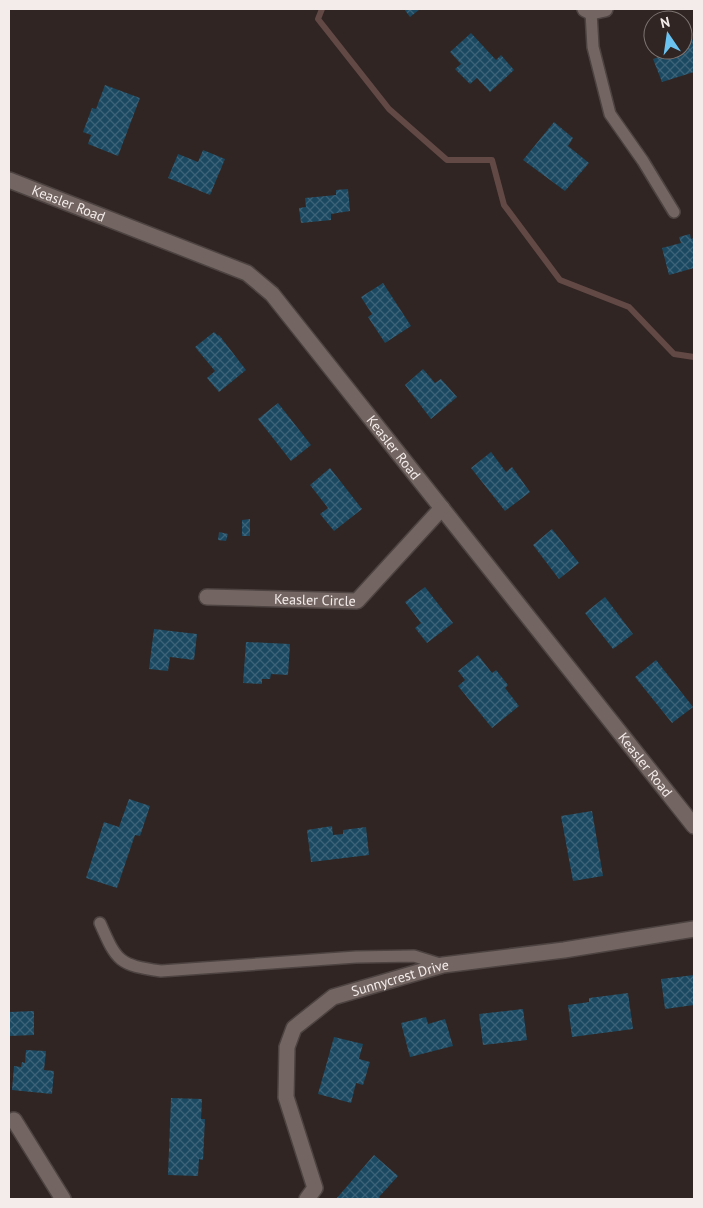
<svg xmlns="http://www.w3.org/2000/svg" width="703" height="1208" font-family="'PT Sans',sans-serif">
<defs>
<pattern id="building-cross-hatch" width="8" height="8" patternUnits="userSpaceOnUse" patternTransform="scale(1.25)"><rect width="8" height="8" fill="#1b4961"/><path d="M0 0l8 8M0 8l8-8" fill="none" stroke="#3d6378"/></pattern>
</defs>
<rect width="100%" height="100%" fill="#302522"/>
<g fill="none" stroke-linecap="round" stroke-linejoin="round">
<path stroke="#634946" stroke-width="6" d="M322,9L318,19L389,109L447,160H492L504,205L560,280L629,307L674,354L694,357"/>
</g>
<path fill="url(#building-cross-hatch)" d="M404,9H420L410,17Z
M471,33L496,60L501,55L514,70L490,92L477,78L470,84L455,69L461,64L450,52Z
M694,39V72L662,82L653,59L670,53L669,50H683V44Z
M105,85L140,98L118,156L88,144L91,135L83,132L92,108L96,109Z
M554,122L573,138L568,146L589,163L565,191L523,160Z
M203,150L225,159L210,195L168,178L178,154L198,162Z
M348,189L350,211L331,214V220L301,223L299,208L306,207L305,198L336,195V190Z
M690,234L691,239L694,238V268L669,275L662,248L681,243L679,237Z
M383,283L411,326L385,343L368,317L372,314L361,297Z
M214,332L218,336L219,335L246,370L219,392L207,378L215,371L195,347Z
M423,369L435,383L441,379L457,397L431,419L405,385Z
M278,403L311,445L291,461L258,419Z
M491,452L506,472L512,467L530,492L505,511L471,468Z
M330,468L362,509L334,531L320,514L328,508L310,485Z
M250,519V536H242V520Z
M552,529L579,563L559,579L533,545Z
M219,532L228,534L226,541L218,540Z
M425,587L453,623L427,643L415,628L421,623L405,602Z
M605,597L633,634L613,649L585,613Z
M154,629L197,634L194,660L170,657L168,671L149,669Z
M246,642L290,644L288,675L271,674L270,679H262V684L243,683Z
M478,655L492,673L496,670L508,685L505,688L519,706L492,728L458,686L465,680L458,671Z
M656,660L693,707L672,723L635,677Z
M129,799L150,806L140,836L135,835L117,888L86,878L104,822L119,827Z
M592,811L603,876L573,881L561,816Z
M332,826L333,835L343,834V830L366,827L369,855L311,862L307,830Z
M694,975V1005L665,1009L661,979Z
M628,993L633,1029L572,1037L568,1005L589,1002V998Z
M523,1009L527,1040L483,1045L479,1014Z
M34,1011V1035L9,1036V1012Z
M426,1017L428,1024L445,1019L453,1046L410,1057L401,1023Z
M334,1037L363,1044L359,1059L370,1062L363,1085L356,1083L351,1103L318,1094Z
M26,1050L46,1051L44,1070L54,1071L52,1094L12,1090L14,1066L21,1067L22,1062L25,1063Z
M171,1098L202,1099L201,1119H205L203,1160L199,1159L198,1176L168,1175Z
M374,1155L398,1176L379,1197L381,1199H336Z"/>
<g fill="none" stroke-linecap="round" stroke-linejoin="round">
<g stroke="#4d4341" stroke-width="14">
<path id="lane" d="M591,12L593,47L610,114L643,161L674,212
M100,923C117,962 119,965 161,971L356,957L414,956L443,965"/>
</g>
<g stroke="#4d4341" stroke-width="18">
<g id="street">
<path d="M585,9L591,12L605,9"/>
<path id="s1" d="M9,180L247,273L272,294L694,826"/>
<path id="s2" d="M207,597L357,601L442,508"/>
<path d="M14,1120L63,1199"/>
<path id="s3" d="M307,1199L315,1188L286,1097L287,1047L294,1028L333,997L443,965L564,950L694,929"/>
</g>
</g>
<use href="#lane" stroke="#736662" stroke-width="11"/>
<use href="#street" stroke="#736662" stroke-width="15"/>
</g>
<g text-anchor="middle" stroke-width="4" stroke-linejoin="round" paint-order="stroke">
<g font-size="14" fill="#f4ecea" stroke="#302522">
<text dy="5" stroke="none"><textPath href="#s1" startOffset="64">Keasler Road</textPath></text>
<text dy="5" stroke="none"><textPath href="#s1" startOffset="484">Keasler Road</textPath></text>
<text dy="5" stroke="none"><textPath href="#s2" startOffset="108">Keasler Circle</textPath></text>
<text dy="5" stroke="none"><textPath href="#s1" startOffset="889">Keasler Road</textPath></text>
<text dy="5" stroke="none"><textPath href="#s3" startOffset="299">Sunnycrest Drive</textPath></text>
</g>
</g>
<rect width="703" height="1208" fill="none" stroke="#f4ecea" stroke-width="20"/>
<g transform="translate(668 35) rotate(347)"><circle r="24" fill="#302522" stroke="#7e7572"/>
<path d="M0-4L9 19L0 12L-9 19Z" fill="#6bc3f2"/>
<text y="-8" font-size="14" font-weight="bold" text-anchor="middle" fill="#f4ecea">N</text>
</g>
</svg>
